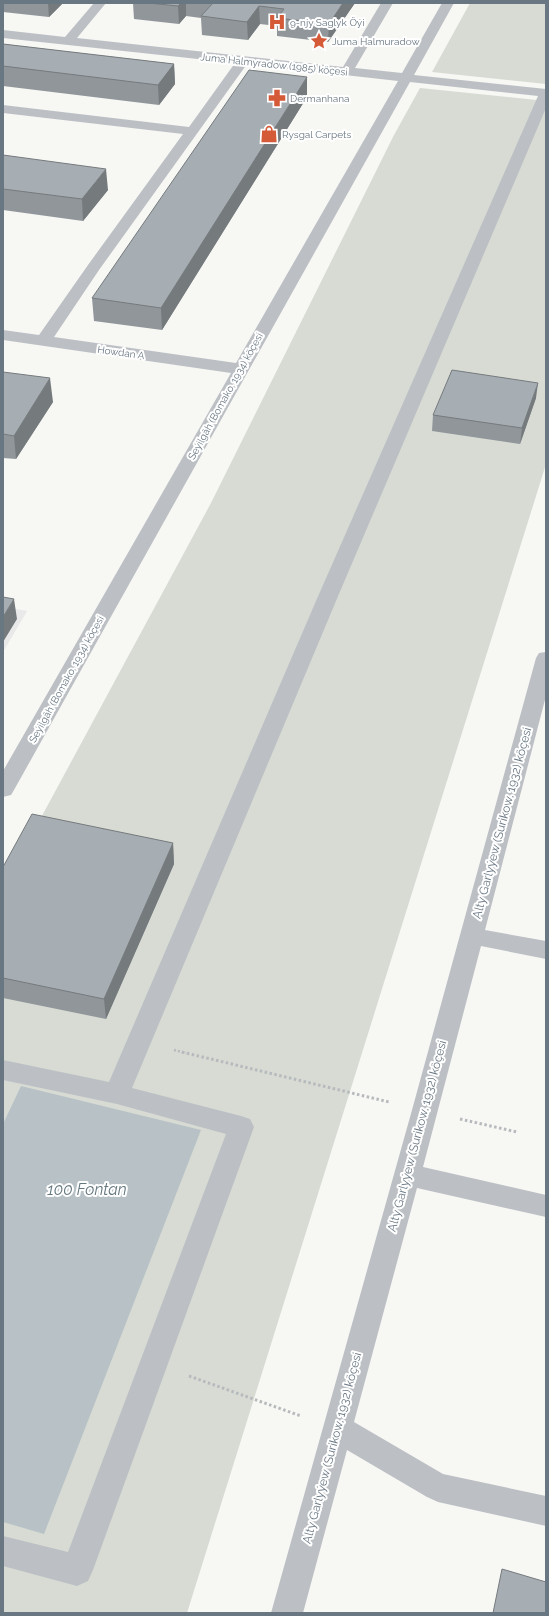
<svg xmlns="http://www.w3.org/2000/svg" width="549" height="1616" font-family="Raleway,sans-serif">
<rect width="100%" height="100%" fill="#f7f7f4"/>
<path fill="#e8e9e8" d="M3,607L27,611L3,652Z"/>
<path fill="#d7dbd4" d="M470,3H546V84L432,72Z
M420,88L546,101V464L187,1613H3V888L211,503L394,135Z"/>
<path fill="#b8c2c6" d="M21,1086L201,1130L44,1534L3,1522V1124Z"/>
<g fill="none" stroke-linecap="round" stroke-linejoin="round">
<path stroke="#b7babd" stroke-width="2.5" stroke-dasharray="2 2" stroke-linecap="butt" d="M174,1050L186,1053"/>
<path stroke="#b7babd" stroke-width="3" stroke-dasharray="2.5 2.5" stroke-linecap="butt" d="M182,1052L389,1102
M460,1119L517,1132
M189,1376L301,1416"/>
<path fill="#bcc0c4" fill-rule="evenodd" d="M94,3H106L77,38L343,67L381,3H393L355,68L402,73L442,3H454L414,75L546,89V108L336,601L132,1088L241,1116L250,1119L254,1127L93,1570L88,1581L77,1586L3,1566V1536L68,1552L226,1134L117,1104L3,1080V1060L109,1082L316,601L538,96L410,82L14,790L11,795L3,797V771L231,373L3,340V330L39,335L88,265L183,134L3,113V105L189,127L235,63L3,38V30L65,37ZM247,64L398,81L236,363L54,337L99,270Z
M546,652V696L485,930L546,941V959L481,946L423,1167L546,1195V1217L417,1188L354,1422L443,1474L546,1496V1526L438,1502L427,1497L347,1450L303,1613H271L412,1110L536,658L539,653Z"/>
</g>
<path fill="#90969a" d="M3,3H63L49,17L3,12Z
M133,3H355L328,42L277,36V26L260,24L248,40L202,35L201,18L186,16L179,24L134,19Z
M3,44L174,64L175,84L159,105L3,86Z
M307,97L162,330L94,321L92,298Z
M3,155L108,190L83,221L3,210Z
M3,372L53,402L16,459L3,458Z
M536,398L520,444L432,431L433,415Z
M173,843L174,864L106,1019L3,998V867Z"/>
<path fill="#757a7d" d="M48,3H63L49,17Z
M181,3H186V16L179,24L178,6Z
M343,3H355L328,42L329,24Z
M259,6L260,24L248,40L247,22Z
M174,64L175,84L159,105L158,85Z
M307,77V97L162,330L161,308Z
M106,169L108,190L83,221L82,199Z
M50,378L53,402L16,459L14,436Z
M538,383L536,398L520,444L522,428Z
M14,599L17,619L3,642V617Z
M173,843L174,864L106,1019L104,999Z"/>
<path fill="#a7aeb3" stroke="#757a7d" d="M148,3H181L178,6Z
M213,3H343L329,24L277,18L284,9L259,6L247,22L201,16Z
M3,44L174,64L158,85L3,66Z
M249,70L307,77L161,308L92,298Z
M3,155L106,169L82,199L3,189Z
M452,370L538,383L522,428L433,415Z
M3,372L50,378L14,436L3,434Z
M3,597L14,599L3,617Z
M32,814L173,843L104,999L3,978V867Z
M502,1569L546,1582V1613H493Z"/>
<defs>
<g id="hospital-bare" transform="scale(1.38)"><path d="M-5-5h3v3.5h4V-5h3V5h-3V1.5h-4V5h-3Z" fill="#d45a38" stroke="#fff" stroke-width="2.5" paint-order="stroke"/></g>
<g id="sight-bare" transform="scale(1.38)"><path d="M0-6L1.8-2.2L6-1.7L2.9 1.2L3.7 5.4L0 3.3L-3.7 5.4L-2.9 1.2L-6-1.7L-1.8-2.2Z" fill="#d45a38" stroke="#fff" stroke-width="2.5" paint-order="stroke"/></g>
<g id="pharmacy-bare" transform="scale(1.38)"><path d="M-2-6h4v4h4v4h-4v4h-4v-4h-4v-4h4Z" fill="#d45a38" stroke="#fff" stroke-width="2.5" paint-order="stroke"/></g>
<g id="shop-bare" transform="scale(1.38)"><path d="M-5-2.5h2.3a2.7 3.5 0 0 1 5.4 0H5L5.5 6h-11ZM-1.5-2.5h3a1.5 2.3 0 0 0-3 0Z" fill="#d45a38" stroke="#fff" stroke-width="2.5" paint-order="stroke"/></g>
</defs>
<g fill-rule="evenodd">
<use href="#hospital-bare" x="277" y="22"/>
<use href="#sight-bare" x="319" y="41"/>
<use href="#pharmacy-bare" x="277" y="98"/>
<use href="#shop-bare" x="269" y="134"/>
</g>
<g text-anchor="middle" stroke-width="4" stroke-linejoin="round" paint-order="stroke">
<g font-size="10" fill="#697783" stroke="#fff" text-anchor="start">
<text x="290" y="26">9-njy Saglyk Öýi</text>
<text x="332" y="45">Juma Halmuradow</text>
<text x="290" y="102">Dermanhana</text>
<text x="282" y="138">Rysgal Carpets</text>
</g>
<g font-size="10" fill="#697783" stroke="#fff">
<text transform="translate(274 64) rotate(6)" y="4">Juma Halmyradow (1985) köçesi</text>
<text transform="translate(121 352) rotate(8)" y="4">Howdan A</text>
<text transform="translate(225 396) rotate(-61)" y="4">Seýilgäh (Bomako, 1934) köçesi</text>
<text transform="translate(66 679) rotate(-61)" y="4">Seýilgäh (Bomako, 1934) köçesi</text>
</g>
<g font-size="12" fill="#697783" stroke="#fff">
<text transform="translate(502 823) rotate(-75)" y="4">Alty Garlyýew (Surikow, 1932) köçesi</text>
<text transform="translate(417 1136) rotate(-75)" y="4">Alty Garlyýew (Surikow, 1932) köçesi</text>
<text transform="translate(332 1448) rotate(-75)" y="4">Alty Garlyýew (Surikow, 1932) köçesi</text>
</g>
<g font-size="16" font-style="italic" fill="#64777f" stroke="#fff">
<text x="87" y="1195">100 Fontan</text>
</g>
</g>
<rect width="549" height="1616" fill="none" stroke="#697783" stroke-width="8"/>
</svg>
